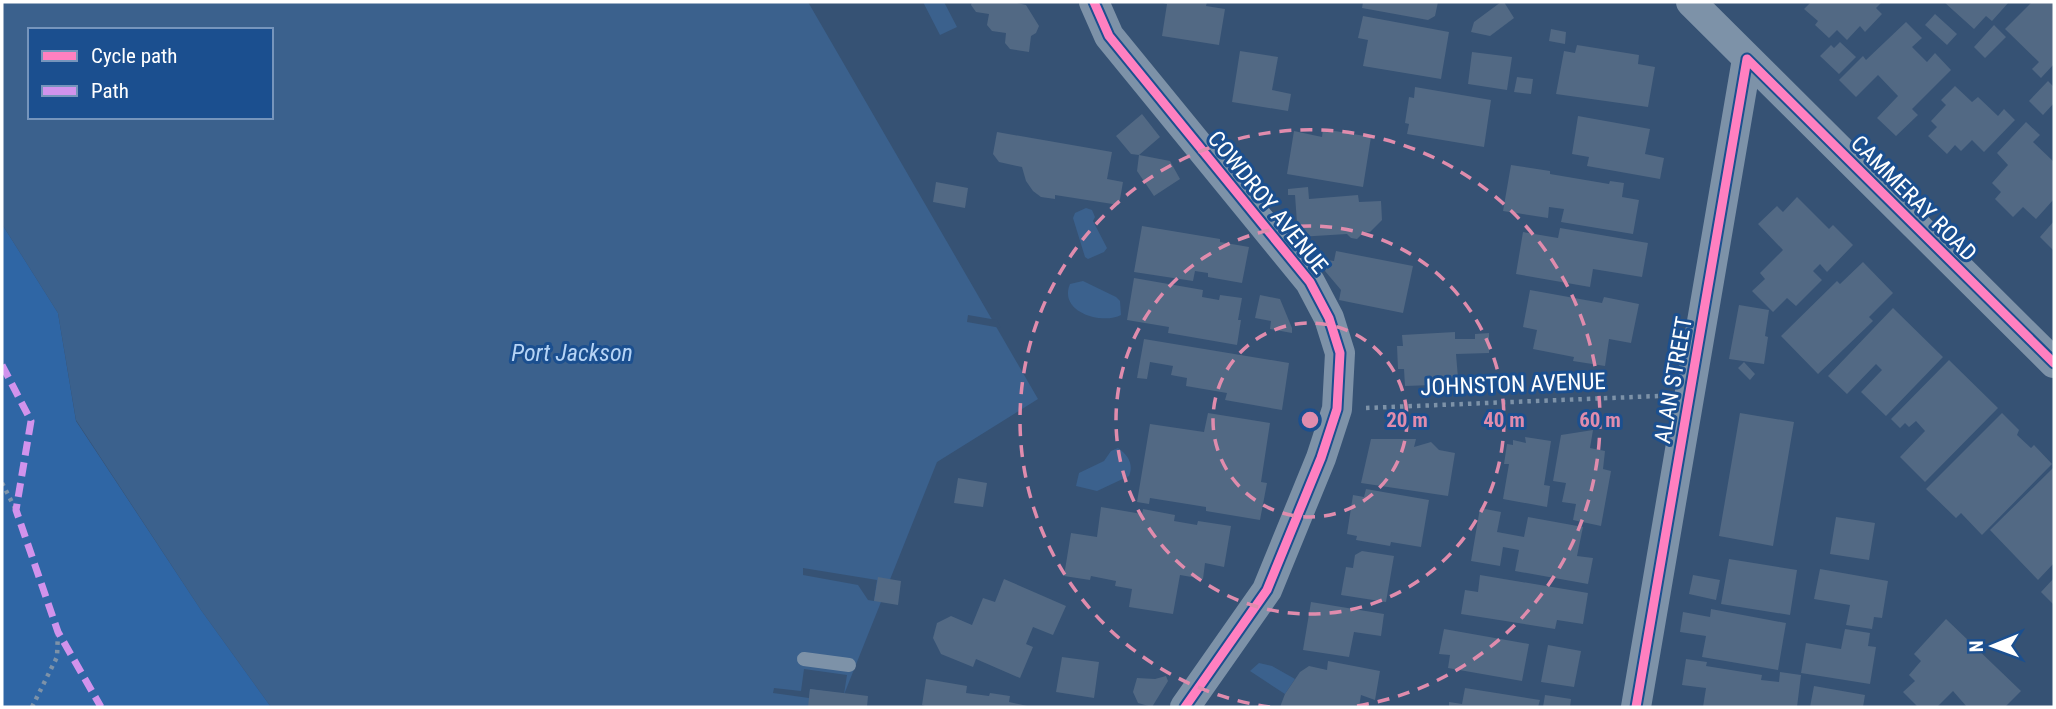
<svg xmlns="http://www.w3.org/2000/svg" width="2056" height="709" font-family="'Roboto Condensed',sans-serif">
<rect width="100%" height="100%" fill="#365274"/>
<path fill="#2f66a5" d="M2,224L58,313L76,421L201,610L271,707H2Z"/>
<path fill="#3b618d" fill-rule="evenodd" d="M2,2H808L1038,399L937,462L839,707H271L201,610L76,420L58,313L2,224ZM30,30H271V117H30Z
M923,2H944L957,27L940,35Z
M1086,208L1092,210L1095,217L1093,221L1107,248L1104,252L1088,259L1085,257L1073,218L1075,213Z
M1083,281L1116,297L1120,301L1121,315C1102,325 1058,312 1070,284Z
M1118,448C1128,455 1134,464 1129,476L1097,491L1076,486L1079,473L1104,461L1111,451Z
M1259,663L1272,666L1295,679L1285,694L1250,671Z"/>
<path fill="#365274" d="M968,315L997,320L1001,328L967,322Z
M803,568L877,580L874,601L868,600L858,585L803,575Z
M804,669L847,675L844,694L810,689L809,698L773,693L774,688L801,691Z"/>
<path fill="#526984" d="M972,2H1012L1026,5L1039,26L1036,33L1031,36L1029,52L1010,49L1005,43L1006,33L992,31L987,25L989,14L976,12L971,5Z
M1159,2H1207L1206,6L1225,9L1219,45L1162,36L1167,4Z
M1363,2H1438L1435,16L1428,20L1362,8Z
M1501,2H1504L1514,18L1490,36L1471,32L1474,22Z
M1811,2H1882L1876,8L1882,14L1865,32L1860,26L1847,40L1837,30L1829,38L1815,25L1818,21L1804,9Z
M1944,2H2009L1992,21L1986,16L1974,29Z
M2032,2H2054V64L2041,78L2032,69L2039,62L2005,29Z
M1935,14L1957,34L1947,45L1925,25Z
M1363,16L1449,32L1441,79L1363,66L1368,40L1358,38Z
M1906,22L1922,38L1912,47L1927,62L1935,53L1951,70L1912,109L1918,115L1896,136L1877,118L1898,96L1878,75L1856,97L1839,80L1863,56L1866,60Z
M1994,25L2006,37L1985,58L1974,47Z
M1551,29L1566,32L1565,44L1549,41Z
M1840,42L1856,57L1839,74L1820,56L1831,45L1834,48Z
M1577,45L1639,55L1638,64L1655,67L1648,107L1556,94L1564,51L1575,53Z
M1240,51L1278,57L1272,90L1291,94L1288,111L1232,102Z
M1472,52L1512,57L1507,90L1468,84Z
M1517,77L1533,79L1531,94L1514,92Z
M2048,81L2054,87V103L2043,115L2029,101Z
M1955,86L1972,102L1978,97L1998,116L2004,109L2015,120L1984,152L1972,140L1961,151L1955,145L1947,154L1928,136L1937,127L1931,121L1946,105L1941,100Z
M1415,87L1491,100L1484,147L1407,134L1409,124L1405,123L1409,97L1414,98Z
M1142,114L1160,137L1139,155L1131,154L1116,136Z
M1578,116L1650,129L1645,154L1664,158L1660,179L1587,166L1589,157L1572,154Z
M2026,122L2040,135L2033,142L2054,162V199L2036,219L2023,207L2013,217L1995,199L2001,192L1992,183L2008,165L1997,153Z
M1323,129L1371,137L1363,187L1287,174L1294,131L1322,137Z
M997,132L1112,152L1107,179L1123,182L1119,205L1055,195V199L1041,197L1033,191L1026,181L1022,167L999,162L993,154Z
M1139,155L1170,161L1180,179L1154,196L1137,171Z
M1511,165L1550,171V174L1609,184L1610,181L1624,183L1622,197L1639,200L1633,234L1561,222L1564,209L1549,207L1548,218L1503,211Z
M936,182L968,188L965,208L933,202Z
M1308,187L1309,199L1358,195L1359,202L1381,201L1382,220L1370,232L1363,233L1357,239L1351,238L1347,234L1298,237L1295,195H1288V189Z
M1797,197L1829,229L1833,225L1853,245L1827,272L1820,264L1813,271L1822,280L1796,306L1787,298L1773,312L1752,291L1765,279L1760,273L1783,250L1758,224L1777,206L1783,212Z
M2054,221V251L2040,237Z
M1142,226L1220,239V242L1249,247L1242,283L1208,277V273L1195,271L1193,281L1134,272Z
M1560,228L1648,243L1642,277L1593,269L1590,287L1516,274L1523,232L1558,238Z
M1336,251L1413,266L1403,313L1339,300L1341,290L1325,271L1327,260L1334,261Z
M1863,262L1893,293L1869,317L1873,321L1818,374L1781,336L1837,281L1840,284Z
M1134,278L1203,290L1202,297L1219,300L1220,295L1242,298L1238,320H1241L1237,345L1168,333L1169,327L1127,320Z
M1530,290L1602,303L1604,297L1639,304L1631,343L1609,339L1605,366L1573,361L1574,357L1533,349L1537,330L1523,327Z
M1260,295L1280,299L1292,328V333L1270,329L1271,321L1255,318Z
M1739,305L1769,310L1765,336L1768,337L1764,364L1729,359Z
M1893,308L1943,357L1886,416L1861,392L1882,370L1876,364L1847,394L1828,376Z
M1455,332V339H1475V334L1489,333V353L1456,354L1458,378L1432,380L1433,385L1405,386L1404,369H1398L1397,346H1403L1402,335Z
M1144,339L1289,363L1282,410L1225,400L1227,393L1186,386L1187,378L1171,375L1173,366L1150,362L1147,379L1137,378Z
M1949,360L1998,408L1925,482L1900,457L1925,431L1916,421L1909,427L1905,423L1900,428L1891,419Z
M1744,362L1755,374L1750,380L1738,368Z
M1208,413L1270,423L1261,482L1267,483L1260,520L1206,511V507L1150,498L1149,504L1137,502L1150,424L1204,432Z
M1740,413L1794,422L1773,546L1719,536Z
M2002,413L2019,430L2017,435L2031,448L2034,445L2052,464L1982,535L1961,513L1956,518L1926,489Z
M1593,430L1590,448L1605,451L1603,469L1611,471L1601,526L1573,520L1576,504L1562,502L1566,483L1553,481L1561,435Z
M1525,437L1551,441L1544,485L1550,486L1547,507L1503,499L1509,464H1504L1507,444L1513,445V440L1526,443Z
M1371,439H1416L1414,447L1431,442L1439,450L1455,453L1448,496L1361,483Z
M2054,467V563L2038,580L1990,530Z
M958,478L987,483L983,507L954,503Z
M1366,489L1429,500L1421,547L1391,542L1390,546L1356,540L1357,536L1347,534L1353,495L1364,497Z
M1101,507L1142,514L1143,509L1175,515L1174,521L1197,525L1198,521L1231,526L1224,567L1205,563L1203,579L1180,575L1173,614L1129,607L1132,589L1115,586L1116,581L1091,576L1090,580L1064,576L1071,533L1097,537Z
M1480,508L1501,512L1497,532L1524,537L1528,517L1583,527L1577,556L1593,558L1588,584L1515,571L1519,550L1503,547L1500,566L1471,561Z
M1836,517L1875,523L1869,560L1830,554Z
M1362,551L1394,556L1386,602L1341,595L1346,567L1353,568L1355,555Z
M1729,559L1797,570L1790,615L1721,604Z
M1820,569L1888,581L1882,618L1874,617L1872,629L1846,625L1850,605L1814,599Z
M1480,575L1588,593L1583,624L1557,620L1555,629L1461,614L1465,590L1478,592Z
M1693,575L1720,580L1716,600L1689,594Z
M878,577L901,581L898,605L874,601Z
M2054,578V605L2041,592Z
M1004,579L1066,606L1053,635L1033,627L1026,644L1033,647L1020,678L976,659L973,667L941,654L933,638L937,623L951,616L972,625L983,598L995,602Z
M1311,602L1384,614L1381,636L1354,632L1349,657L1303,650Z
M1711,609L1786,623L1778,670L1702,657L1706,636L1680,632L1683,612L1710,617Z
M1946,619L2021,691L2005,707H1967L1953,691L1937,707H1918L1903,692L1915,681L1909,675L1921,661L1914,654Z
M1444,629L1529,644L1522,681L1448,668L1450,655L1439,654Z
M1845,629L1870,633L1868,646L1876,647L1870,684L1801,673L1806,643L1841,649Z
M1548,645L1581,651L1574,687L1541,682Z
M1062,657L1099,662L1094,698L1056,692Z
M1686,659L1707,662L1706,666L1762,675L1761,680L1779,682L1780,672L1801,675L1797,707H1703L1706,688L1682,685Z
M1328,661L1380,671L1375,700L1361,695L1359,707H1280L1285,694L1300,672L1309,666L1327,670Z
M1166,676L1168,681L1152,707L1138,703L1133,692L1137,678L1155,679Z
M926,679L967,686L966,693L989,696L990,693L1010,696L1009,702L1032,707H928L922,705Z
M1814,686L1865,695L1863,707H1810Z
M1465,688L1540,700L1538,707H1449V702L1462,704Z
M810,689L868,696L867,707H808Z
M1545,695L1571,699L1570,707H1543Z"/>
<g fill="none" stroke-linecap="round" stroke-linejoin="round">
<path stroke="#7d92a8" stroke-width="4.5" stroke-dasharray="3.5 5" stroke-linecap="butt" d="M1366,408L1658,396
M2,483L16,510
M32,707L57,657L58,632"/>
<path stroke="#7d92a8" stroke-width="14" d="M804,659L849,665"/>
<path stroke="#7d92a8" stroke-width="30" d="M1094,2L1109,36L1310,282L1329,318L1340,353L1337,409L1321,458L1267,590L1185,707
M1691,2L2054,363
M1636,707L1747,59"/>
<path stroke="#d193ec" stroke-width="7" stroke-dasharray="14 7" stroke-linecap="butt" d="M2,365L31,421L16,510L58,632L101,707"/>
<g stroke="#1b4f8f" stroke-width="13">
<path id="cycleway" d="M1094,2L1109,36L1310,282L1329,318L1340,353L1337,409L1321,458L1267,590L1185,707
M1747,59L2054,363
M1636,707L1747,59"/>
</g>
<use href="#cycleway" stroke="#ff80c0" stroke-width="9"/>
</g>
<g fill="none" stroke="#e08cad" stroke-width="3.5" stroke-dasharray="12 9">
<circle cx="1310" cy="420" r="97"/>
<circle cx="1310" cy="420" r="194"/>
<path d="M1270 707A290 290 0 1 1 1350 707"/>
</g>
<g text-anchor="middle" stroke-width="6" stroke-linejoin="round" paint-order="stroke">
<g font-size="23" fill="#fff" stroke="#1b4f8f">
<text transform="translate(1914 198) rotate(45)" y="8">CAMMERAY ROAD</text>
<text transform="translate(1268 202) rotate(51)" y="8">COWDROY AVENUE</text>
<text transform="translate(1673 380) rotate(-80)" y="8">ALAN STREET</text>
<text transform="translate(1513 384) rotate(-2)" y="8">JOHNSTON AVENUE</text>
</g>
<g font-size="24" font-style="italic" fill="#b5d3f5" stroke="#1b4f8f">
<text x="572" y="361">Port Jackson</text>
</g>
</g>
<circle cx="1310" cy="420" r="10" fill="#e08cad" stroke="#1b4f8f" stroke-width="3.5"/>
<g font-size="21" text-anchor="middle" font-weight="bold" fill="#e08cad" stroke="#1b4f8f" stroke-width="6" stroke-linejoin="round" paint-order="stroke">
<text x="1407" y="427">20 m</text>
<text x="1504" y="427">40 m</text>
<text x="1600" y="427">60 m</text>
</g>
<rect width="2056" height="709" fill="none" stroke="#ffffff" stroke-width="7"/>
<rect x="28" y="28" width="245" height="91" fill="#1b4f8f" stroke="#7695bc" stroke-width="2"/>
<rect x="42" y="51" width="35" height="10" fill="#ff80c0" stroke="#7695bc" stroke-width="2"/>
<text x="91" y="63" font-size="21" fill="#ffffff">Cycle path</text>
<rect x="42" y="86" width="35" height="10" fill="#d193ec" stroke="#7695bc" stroke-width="2"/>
<text x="91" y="98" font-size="21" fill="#ffffff">Path</text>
<g transform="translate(1993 646) rotate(269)" stroke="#1b4f8f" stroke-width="5" paint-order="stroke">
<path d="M0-5L12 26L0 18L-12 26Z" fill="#ffffff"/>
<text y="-10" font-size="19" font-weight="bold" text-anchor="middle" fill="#ffffff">N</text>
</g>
</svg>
